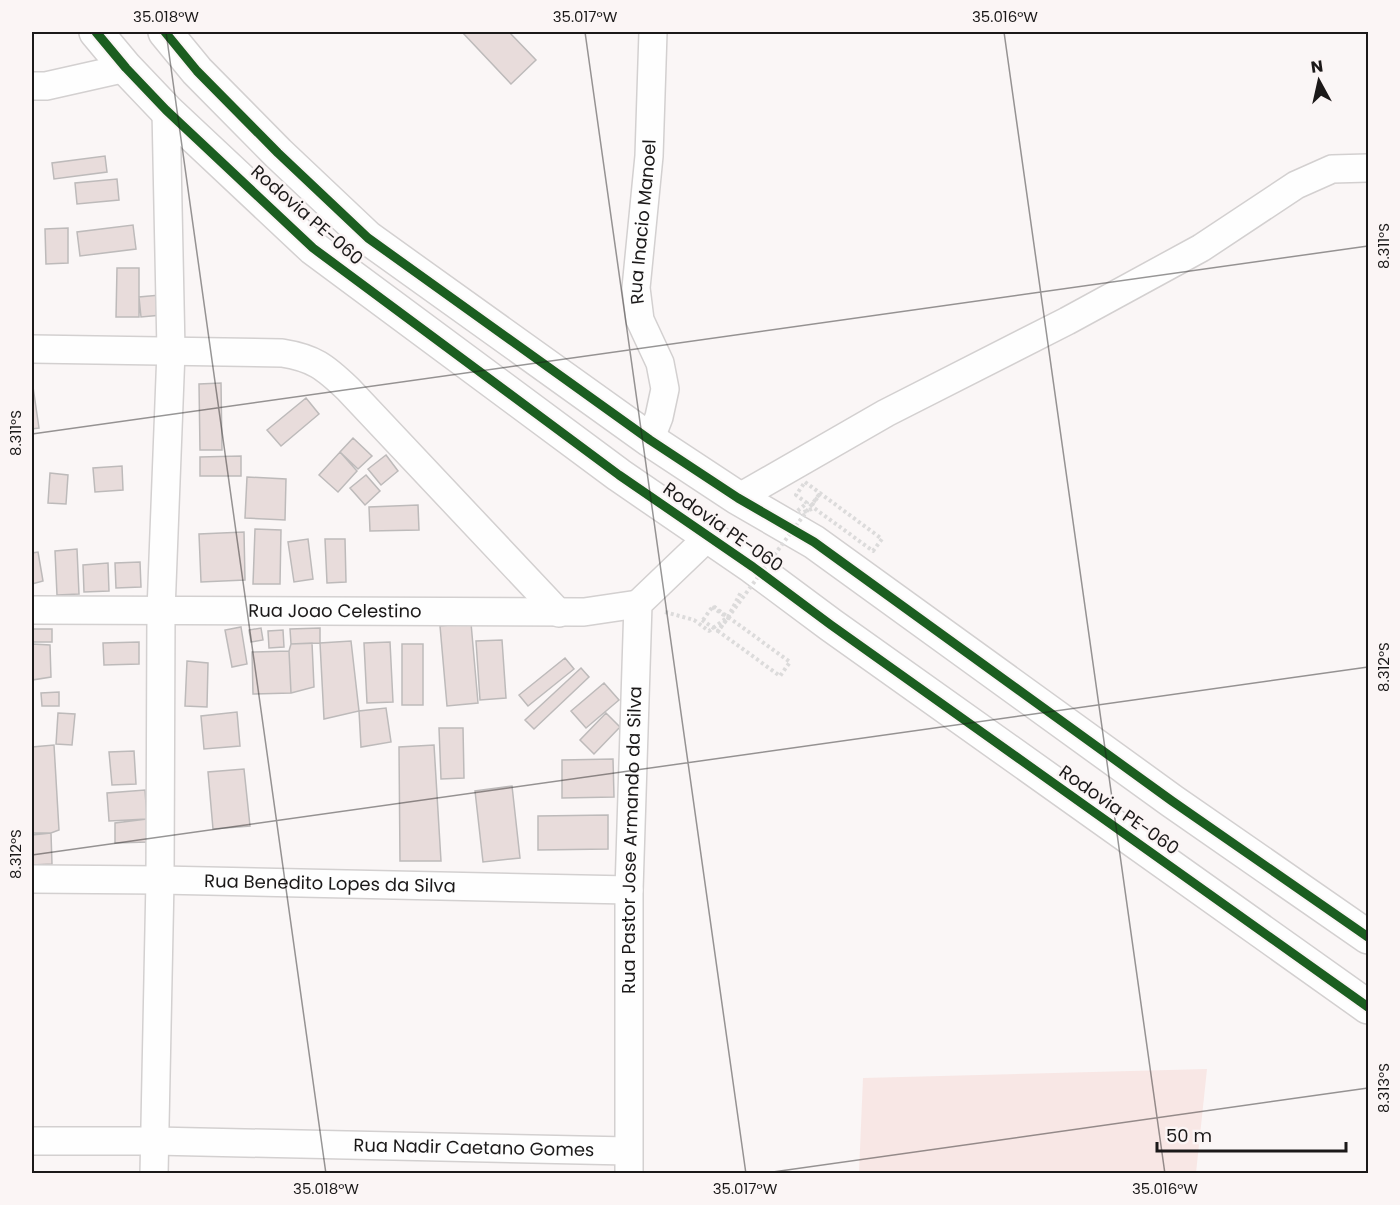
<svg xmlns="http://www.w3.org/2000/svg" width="1400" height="1205" font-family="Poppins,sans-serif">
<rect width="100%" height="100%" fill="#faf6f6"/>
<path fill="#f8e7e5" d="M1207,1069L1196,1173H859L863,1078Z"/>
<path fill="#e8dcdb" stroke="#bdbaba" stroke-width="1.5" d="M462,32H509L536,60L511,84Z
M105,156L107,172L54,179L52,163Z
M117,179L119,200L77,204L75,183Z
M133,225L136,249L80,256L77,232Z
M68,228V263L46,264L45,229Z
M117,268H139V317H116Z
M160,295L162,315L141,317L139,297Z
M32,380L39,428L32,429Z
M221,383L222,450H200L199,384Z
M306,398L319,414L281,446L267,430Z
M353,438L372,456L358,469L340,452Z
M340,452L357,471L338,492L319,475Z
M386,455L398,471L381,485L368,469Z
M241,456V476H200V457Z
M122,466L123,490L95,492L93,468Z
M50,473L68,475L66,504L48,503Z
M366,475L380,491L365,505L350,488Z
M247,477L286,479L285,520L245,518Z
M418,505L419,530L370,531L369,507Z
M255,529L281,530L280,584H253Z
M244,532L245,580L201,582L199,534Z
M308,539L313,579L294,582L288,542Z
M325,539H345L346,582L327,583Z
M77,549L79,594L57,595L55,551Z
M38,552L43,581L32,584V553Z
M140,562L141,587L116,588L115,563Z
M108,563L109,591L84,592L83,565Z
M471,623L478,703L447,706L440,626Z
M241,627L247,664L232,667L225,630Z
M261,628L263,640L251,642L249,630Z
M320,628V643L291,644L290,629Z
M32,629H52V642H32Z
M283,630L284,647L269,648L268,631Z
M502,640L506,698L480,700L476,641Z
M351,641L359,711L324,719L320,643Z
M139,642V664L104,665L103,643Z
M390,642L393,702L367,703L364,643Z
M312,643L314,687L291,693L289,651L291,644Z
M32,644L50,645L51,677L32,680Z
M402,644H423V705H402Z
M289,651L291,693L253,694L252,652Z
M565,658L574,669L528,706L519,695Z
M187,661L208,663L207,707L185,706Z
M581,668L589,677L534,729L525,720Z
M604,683L619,700L586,728L571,711Z
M59,692V706H42L41,693Z
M386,708L391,742L361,747L359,711Z
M237,712L240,746L204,749L201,716Z
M58,713L75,714L72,745L56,744Z
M606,713L620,727L594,754L580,740Z
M439,728H463L464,778L441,779Z
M54,745L59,830L51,833H32V747Z
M434,745L441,861H400L399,747Z
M134,751L136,784L112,785L109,752Z
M613,759L614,797L562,798V760Z
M244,769L250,826L213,829L208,772Z
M512,786L520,858L483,862L475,791Z
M145,790L147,819L109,821L107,793Z
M608,815V849L538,850V816Z
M147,819V842L115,843V823Z
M51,833L52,864L32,865V835Z"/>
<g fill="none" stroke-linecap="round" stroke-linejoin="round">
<g stroke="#d3d0d0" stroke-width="30">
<g id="minor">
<path d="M32,86H46L126,68"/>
<path d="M32,349L282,353C314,358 325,367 348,389L559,613"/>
<path id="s1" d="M650,440L659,417L665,389L660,363L640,320L636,288L649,156L653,32"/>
<path d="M738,498L886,413L1067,321L1201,248L1296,185L1332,169L1368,168"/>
<path id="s2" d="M32,610L584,612L638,604"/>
<path id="s3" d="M32,879L160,880L629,890"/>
<path id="s4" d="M32,1141H155L628,1151"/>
<path d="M154,1174L160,880L161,611L171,351L166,110"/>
<path id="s5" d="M629,1174V890L638,604L708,537"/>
</g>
</g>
<g stroke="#d3d0d0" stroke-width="36">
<path id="highway" d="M96,32L126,68L166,110L313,248L619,475L753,567L831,625L1368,1007
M165,32L197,71L278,153L368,238L650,440L738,498L814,542L1172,801L1368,937"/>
</g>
<path stroke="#dcdbdb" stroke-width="4" stroke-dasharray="3 3" stroke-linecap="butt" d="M805,482L882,539L873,551L814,508L789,518L807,503L796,495Z
M812,505L820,494
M665,612L694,620L709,631L728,617L741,592
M703,620L713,606L790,662L780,676L718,631L728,618"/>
<use href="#minor" stroke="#fefefe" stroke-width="27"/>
<use href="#highway" stroke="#fefefe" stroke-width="33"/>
<path stroke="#dcdbdb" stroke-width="4" stroke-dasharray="3 3" stroke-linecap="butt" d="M712,607L731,620
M702,620L718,631L821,492"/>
<g stroke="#fbf5f5" stroke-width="13">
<path id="cycleway" d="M96,32L126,68L166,110L313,248L619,475L753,567L831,625L1368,1007
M165,32L197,71L278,153L368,238L650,440L738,498L814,542L1172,801L1368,937"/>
</g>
<use href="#cycleway" stroke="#1b5e20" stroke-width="9"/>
</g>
<path fill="none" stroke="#1b1919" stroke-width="1.5" stroke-opacity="0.45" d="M166,32L326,1174M585,32L746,1174M1004,32L1165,1174M32,434L1368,246M32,855L1368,667M759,1174L1368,1088"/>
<g text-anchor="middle" stroke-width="5" stroke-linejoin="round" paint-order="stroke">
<g font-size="18" fill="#1b1919" stroke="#fbf5f5">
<text transform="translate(307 215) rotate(41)" y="6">Rodovia PE-060</text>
<text dy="6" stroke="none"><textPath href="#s1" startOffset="226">Rua Inacio Manoel</textPath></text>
<text transform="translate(723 527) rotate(35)" y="6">Rodovia PE-060</text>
<text dy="6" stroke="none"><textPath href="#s2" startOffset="303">Rua Joao Celestino</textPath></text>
<text transform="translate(1119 810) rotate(35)" y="6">Rodovia PE-060</text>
<text dy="6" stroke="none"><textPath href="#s5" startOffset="334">Rua Pastor Jose Armando da Silva</textPath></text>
<text dy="6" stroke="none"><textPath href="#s3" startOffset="298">Rua Benedito Lopes da Silva</textPath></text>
<text dy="6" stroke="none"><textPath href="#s4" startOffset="442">Rua Nadir Caetano Gomes</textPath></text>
</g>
</g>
<rect width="1400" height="1205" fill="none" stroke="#fbf5f5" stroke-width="66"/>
<g transform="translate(1319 81) rotate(352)" stroke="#fbf5f5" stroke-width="4.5" paint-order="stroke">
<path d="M0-4.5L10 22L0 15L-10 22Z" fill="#1b1919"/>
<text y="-9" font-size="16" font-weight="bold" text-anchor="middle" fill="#1b1919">N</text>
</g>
<path d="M1157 1142v9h189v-9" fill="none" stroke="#1b1919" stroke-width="3"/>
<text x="1166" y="1142" font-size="18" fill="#1b1919" stroke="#fbf5f5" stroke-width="4.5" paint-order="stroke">50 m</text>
<rect x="33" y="33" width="1334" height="1139" fill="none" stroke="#1b1919" stroke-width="2"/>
<g font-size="15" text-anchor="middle" fill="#1b1919">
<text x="166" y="22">35.018°W</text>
<text x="585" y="22">35.017°W</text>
<text x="1005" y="22">35.016°W</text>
<text transform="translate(1384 246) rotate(-90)" y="5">8.311°S</text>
<text transform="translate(16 433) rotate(-90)" y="5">8.311°S</text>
<text transform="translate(1384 667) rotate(-90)" y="5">8.312°S</text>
<text transform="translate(16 854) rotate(-90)" y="5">8.312°S</text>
<text transform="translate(1384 1088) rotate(-90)" y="5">8.313°S</text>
<text x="326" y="1194">35.018°W</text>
<text x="745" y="1194">35.017°W</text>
<text x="1165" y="1194">35.016°W</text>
</g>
</svg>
